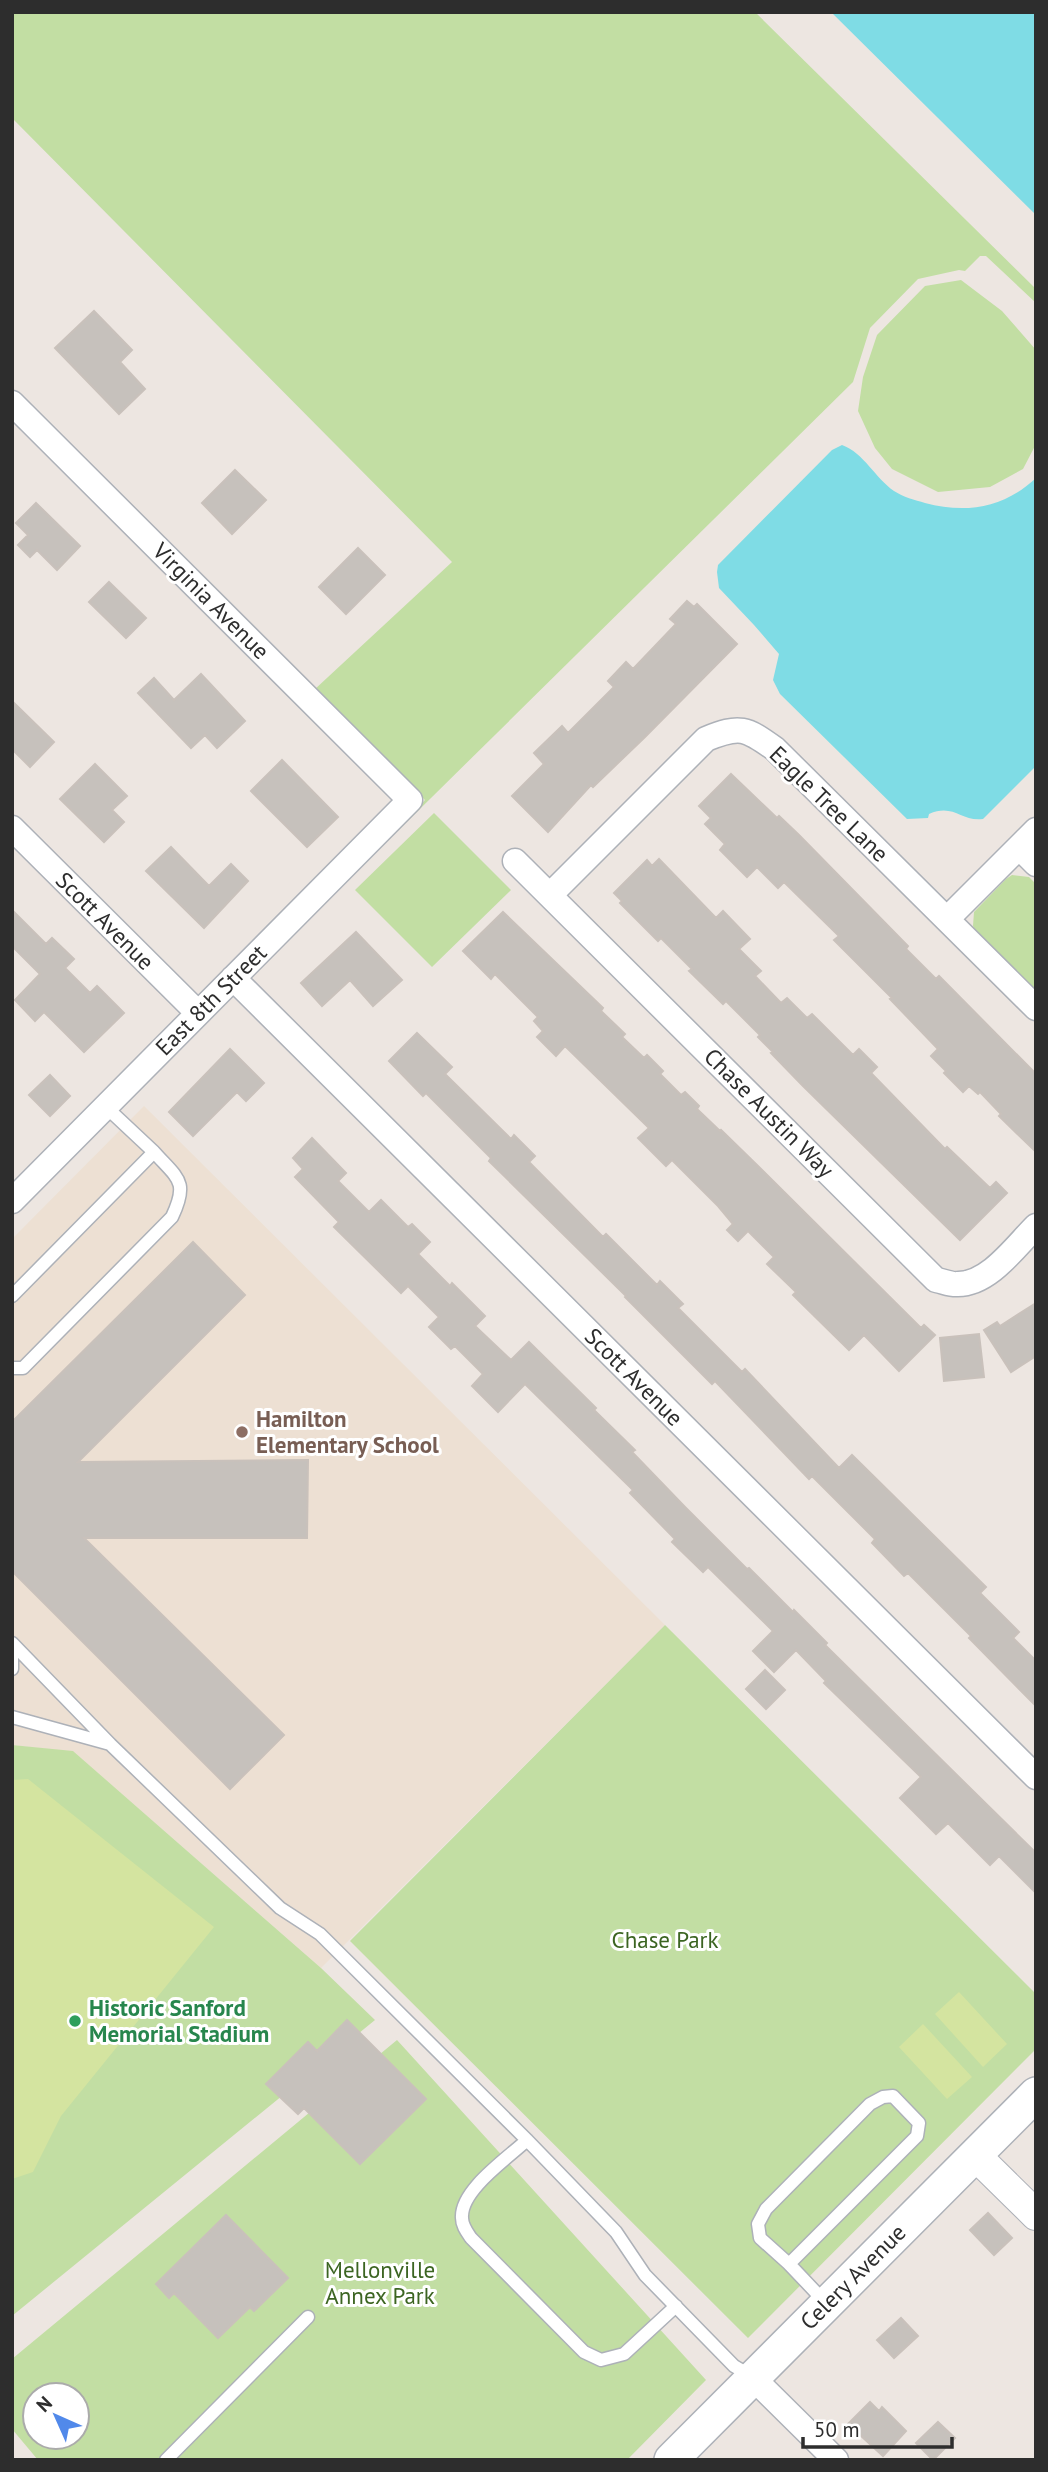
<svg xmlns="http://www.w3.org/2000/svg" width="1048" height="2472" font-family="'PT Sans',sans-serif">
<rect width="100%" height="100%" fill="#ede6e1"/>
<path fill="#ede0d3" d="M144,1106L665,1625L321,1968L74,1752L12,1745V1239Z"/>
<path fill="#c2dea3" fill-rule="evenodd" d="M12,12H755L1036,289V303L986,256H980L965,271L959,270L918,279L870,328L853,382L360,868L425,800L314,690L452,562L12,118Z
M961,280L1002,311L1036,350V444L1023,469L990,487L938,492L892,469L875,448L858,411L863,377L877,335L925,286Z
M434,813L511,890L432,967L355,890Z
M1012,875L1029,877L1036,884V993L977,933L973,926L974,912L1006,879Z
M665,1625L1036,1994V2049L748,2338L350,1941Z
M12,1745L73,1751L321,1968L375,2020L12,2316Z
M397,2040L706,2380L627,2460H38L12,2429V2359ZM35,2395H77V2437H35Z"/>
<path fill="#d4e4a0" d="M28,1779L214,1927L61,2116L33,2172L12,2179V1780Z
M959,1992L1007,2044L983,2067L935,2014Z
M923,2024L972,2077L947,2099L899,2047Z"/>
<path fill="#7fdce5" d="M831,12H1036V215Z
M842,445C864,453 875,478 894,491C903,497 915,500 925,503C966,514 1004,508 1036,478V766L983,819C961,822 954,803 929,814L928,818L907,819L780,694L773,680L779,654L754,625L719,588L717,572L718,565L832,450Z"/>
<path fill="#c6c1bc" stroke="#c9c1bb" stroke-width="2" d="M94,311L132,350L120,362L145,389L119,414L55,348Z
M235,470L266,500L232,534L202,503Z
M36,503L80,546L57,570L37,550L30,557L18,545L28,535L16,523Z
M358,548L385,575L346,614L319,587Z
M109,582L146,618L126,638L89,602Z
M687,601L694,607L697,604L737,644L645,737L593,787L591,785L548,832L512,796L544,764L534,753L562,726L568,733L614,687L608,681L626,662L633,669L676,624L670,619Z
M201,674L245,721L217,748L205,735L191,748L138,693L154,678L174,700Z
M12,701L54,742L30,767L12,749Z
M282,760L338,817L307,847L251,791Z
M95,764L127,796L112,810L124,822L104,842L60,799Z
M731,774L777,818L779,816L799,835L908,946L906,949L936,979L939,976L1036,1074V1152L999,1116L1001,1114L980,1092L978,1094L969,1086L963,1092L944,1073L946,1071L931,1056L938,1049L890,999L892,998L834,940L839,936L784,882L778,888L757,867L747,877L720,850L725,844L705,824L711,818L699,806Z
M171,847L209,886L231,864L248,881L204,928L146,871Z
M659,859L716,918L723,911L750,939L739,949L761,971L755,976L781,1003L787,998L807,1018L812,1014L853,1055L859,1049L877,1067L871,1073L945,1149L947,1147L990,1188L996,1182L1007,1193L960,1240L803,1086L771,1053L773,1052L758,1037L760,1035L726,1001L723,1004L689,971L692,969L661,938L658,941L620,903L622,901L614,893L647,860L652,866Z
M12,910L46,944L52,938L74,959L65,968L90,993L97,986L124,1013L84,1052L44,1012L35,1021L15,1000L40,974L12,946Z
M503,912L603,1008L601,1011L625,1034L622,1037L644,1058L647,1055L663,1071L660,1074L681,1095L685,1092L699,1106L697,1109L720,1131L721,1130L758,1166L921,1328L924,1325L935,1335L899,1371L864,1335L849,1350L793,1295L796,1292L767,1264L774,1257L748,1231L738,1241L727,1230L733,1224L718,1206L672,1160L666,1166L638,1138L649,1128L565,1046L556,1056L537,1037L543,1031L534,1021L538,1017L495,974L491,979L463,951Z
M356,932L402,980L373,1006L350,980L322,1006L301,983Z
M417,1033L452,1067L445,1074L511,1139L514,1135L535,1156L529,1162L603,1237L606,1234L657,1285L660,1281L683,1304L678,1308L742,1372L745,1369L839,1468L852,1455L986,1587L980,1593L1019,1632L1013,1638L1036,1661V1706L969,1638L971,1636L908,1573L904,1576L872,1543L875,1539L812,1476L809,1479L715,1381L712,1384L625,1297L626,1296L489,1161L491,1158L426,1093L423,1096L389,1061Z
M230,1049L264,1083L246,1101L237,1092L193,1136L169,1112Z
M50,1075L70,1096L50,1116L29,1095Z
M312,1138L346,1173L338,1181L369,1212L381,1200L408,1227L412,1224L430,1242L418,1254L450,1286L452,1283L485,1316L475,1326L511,1360L529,1342L596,1408L594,1410L635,1450L632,1452L685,1507L747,1569L749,1568L793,1612L794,1610L827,1643L825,1645L1036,1853V1893L999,1856L990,1865L948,1823L936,1834L900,1798L921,1777L824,1683L826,1681L796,1650L774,1672L753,1651L773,1631L708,1567L703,1572L672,1542L675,1539L630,1493L633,1490L525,1384L498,1412L472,1386L483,1374L455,1346L451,1349L429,1327L439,1317L408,1286L401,1293L334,1227L339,1222L295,1177L303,1169L293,1158Z
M193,1242L245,1295L78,1462L308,1460L307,1538H84L284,1735L230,1789L12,1571V1422Z
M1036,1303V1356L1011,1372L984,1330L997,1322L1000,1326Z
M979,1334L984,1377L944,1381L940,1338Z
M765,1670L785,1690L766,1709L746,1689Z
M347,2020L426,2099L360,2164L304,2108L298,2114L266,2084L308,2042L317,2051Z
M988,2213L1012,2238L994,2255L970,2230Z
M226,2215L288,2278L254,2311L250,2307L218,2338L174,2293L169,2298L156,2284Z
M901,2318L918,2336L894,2358L877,2340Z
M870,2402L879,2411L882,2407L906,2431L883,2456L848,2424Z
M938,2422L955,2438L933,2460L916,2443Z"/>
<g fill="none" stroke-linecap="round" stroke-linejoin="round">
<g stroke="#adb1b8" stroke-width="15">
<path id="service" d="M12,1296L154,1152L106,1107
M12,1368H23L172,1217C189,1181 178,1179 154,1152
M12,1643L110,1744
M12,1657V1669
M12,1717L110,1744L280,1908L320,1934L527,2140L616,2232L645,2275L734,2366L751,2376
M527,2140C508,2158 460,2190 462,2218C462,2226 467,2232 471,2238L584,2352L601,2360L624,2354L676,2306
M789,2264L760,2238L758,2224L766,2209L870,2104L883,2097L893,2096L919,2123L917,2136L789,2264L826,2303
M166,2460L308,2317"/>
</g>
<g stroke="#adb1b8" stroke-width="27">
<path id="minor" d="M12,403L410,800L12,1201
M12,828L198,1013
M1019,847L1036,864
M515,861L936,1280C943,1281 951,1285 958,1284C989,1284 1015,1247 1036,1226
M550,895L706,739C740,725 746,728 775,749L1036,1008
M947,919L1036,830
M233,978L1036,1777
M753,2378L836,2460"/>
</g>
<g stroke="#adb1b8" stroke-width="32">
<path id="tertiary" d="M975,2155L1036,2215"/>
</g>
<g stroke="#adb1b8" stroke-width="36">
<path id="secondary" d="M671,2460L1036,2094"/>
</g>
<use href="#service" stroke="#fff" stroke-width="12"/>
<use href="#minor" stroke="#fff" stroke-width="24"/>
<use href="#tertiary" stroke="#fff" stroke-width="30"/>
<use href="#secondary" stroke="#fff" stroke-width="33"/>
</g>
<circle fill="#8d6e63" stroke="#fff" stroke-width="2.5" cx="242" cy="1432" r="7"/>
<circle fill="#2e9e5b" stroke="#fff" stroke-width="2.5" cx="75" cy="2021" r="7"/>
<g text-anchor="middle" stroke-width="6" stroke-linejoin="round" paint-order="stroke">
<g font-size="23" fill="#2d2d2d" stroke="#fff">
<text transform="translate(211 601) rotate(45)" y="8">Virginia Avenue</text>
<text transform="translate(829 804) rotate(44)" y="8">Eagle Tree Lane</text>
<text transform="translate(105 921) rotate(45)" y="8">Scott Avenue</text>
<text transform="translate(211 1000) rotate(-45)" y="8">East 8th Street</text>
<text transform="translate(769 1113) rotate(45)" y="8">Chase Austin Way</text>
<text transform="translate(634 1377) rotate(45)" y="8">Scott Avenue</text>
<text transform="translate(853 2277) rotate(-45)" y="8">Celery Avenue</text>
</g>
<g font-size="23" font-weight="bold" fill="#785e54" stroke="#fff" text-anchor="start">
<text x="256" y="1427">Hamilton<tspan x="256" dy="26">Elementary School</tspan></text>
</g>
<g font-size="23" fill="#3c6522" stroke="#fff">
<text x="665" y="1948">Chase Park</text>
<text x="380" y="2278">Mellonville<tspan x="380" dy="26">Annex Park</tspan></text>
</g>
<g font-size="23" font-weight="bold" fill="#27864d" stroke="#fff" text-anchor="start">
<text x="89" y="2016">Historic Sanford<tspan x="89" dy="26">Memorial Stadium</tspan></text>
</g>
</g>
<rect width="1048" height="2472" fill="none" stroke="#2d2d2d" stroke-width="28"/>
<g transform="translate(56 2416) rotate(315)"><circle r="33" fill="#ffffff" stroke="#ababab" stroke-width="2"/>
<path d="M0-5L12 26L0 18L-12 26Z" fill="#5189ea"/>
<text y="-10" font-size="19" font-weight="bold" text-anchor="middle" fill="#2d2d2d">N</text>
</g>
<path d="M803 2437v10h149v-10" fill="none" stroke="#2d2d2d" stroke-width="3.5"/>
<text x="814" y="2437" font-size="21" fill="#2d2d2d" stroke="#ffffff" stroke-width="5" paint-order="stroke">50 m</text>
</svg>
